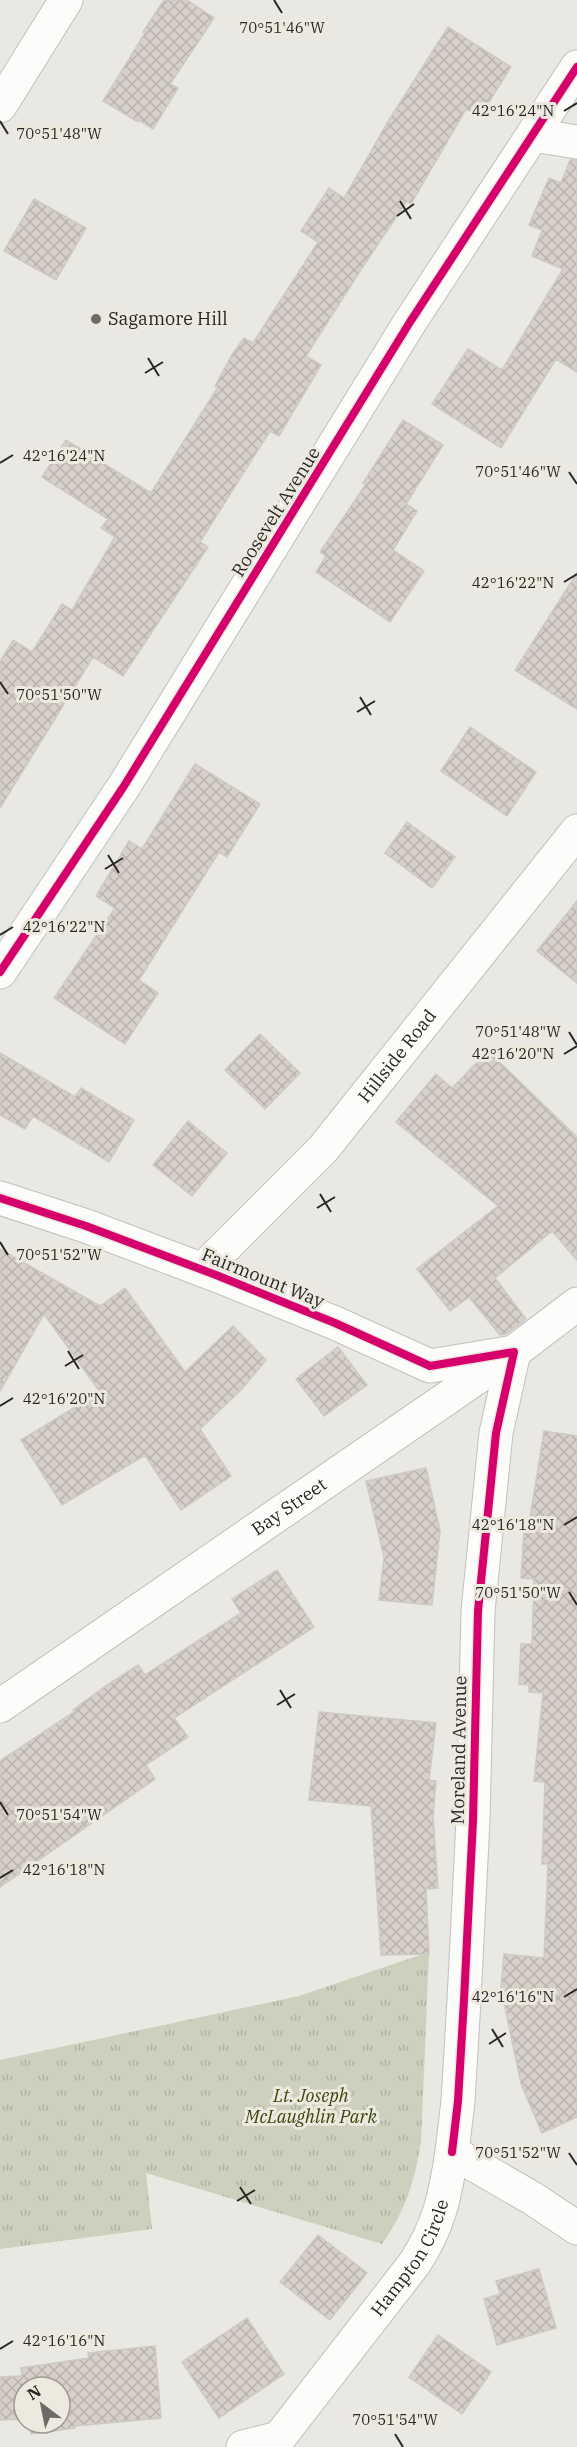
<svg xmlns="http://www.w3.org/2000/svg" width="577" height="2447" font-family="'IBM Plex Serif',serif">
<defs>
<pattern id="park-tufts" width="24" height="20" patternUnits="userSpaceOnUse" patternTransform="scale(1.5)"><rect width="24" height="20" fill="#ccd0bd"/><path d="M3 7l-1-3M5 7V3M7 7l1-3M15 17l-1-3M17 17v-4M19 17l1-3" fill="none" stroke="#afb3a2"/></pattern>
<pattern id="building-cross-hatch" width="8" height="8" patternUnits="userSpaceOnUse" patternTransform="scale(1.5)"><rect width="8" height="8" fill="#d7d0c8"/><path d="M0 0l8 8M0 8l8-8" fill="none" stroke="#b9b3ac"/></pattern>
</defs>
<rect width="100%" height="100%" fill="#eae8e2"/>
<path fill="url(#park-tufts)" d="M429,1952L421,2142C415,2180 405,2212 382,2244L146,2173L152,2229L0,2249V2060L299,1996Z"/>
<path fill="url(#building-cross-hatch)" stroke="#cccac5" stroke-width="1.5" d="M164,0H187L214,18L170,84L178,88L153,129L139,120L138,122L103,101L145,33L143,32Z
M448,27L511,67L479,118L466,109L411,204L407,201L362,268L306,356L321,365L279,436L270,431L200,542L208,547L123,676L93,657L0,808V662L13,640L32,652L62,604L72,610L115,537L101,528L108,519L42,477L66,440L151,493L218,387L215,386L233,353L244,338L253,343L318,242L301,231L329,188L344,198L389,120Z
M570,160H577V372L556,359L501,448L432,404L468,349L502,370L563,269L532,256L542,230L529,225L549,178L561,183Z
M34,199L86,228L56,280L4,251Z
M403,420L443,445L406,504L417,511L393,550L424,571L390,622L316,572L326,556L320,552L366,484L363,483Z
M577,573V709L515,670Z
M470,727L536,772L507,816L441,771Z
M195,764L260,804L227,857L219,852L139,980L158,993L125,1044L54,998L115,908L96,896L129,841L142,849Z
M407,822L455,857L432,888L385,853Z
M577,901V983L537,951Z
M260,1034L300,1073L265,1109L225,1070Z
M488,1051L577,1137V1260L552,1231L495,1278L526,1319L506,1334L500,1335L469,1297L450,1311L417,1269L498,1206L396,1122L436,1074L452,1088Z
M0,1053L75,1097L81,1088L134,1120L109,1162L33,1116L25,1129L0,1115Z
M188,1121L227,1153L192,1196L153,1165Z
M0,1249L100,1306L125,1288L185,1372L233,1326L266,1360L242,1389L200,1429L231,1476L181,1510L145,1455L62,1505L21,1440L100,1392L44,1314L0,1391Z
M338,1347L367,1385L324,1416L296,1379Z
M544,1431L577,1436V2117L542,2133L521,2084L501,1988L504,1954L544,1958L548,1864H542L545,1782L534,1781L543,1693L529,1692V1685L519,1684L521,1644H532L534,1579L521,1578L524,1530H528Z
M426,1468L440,1531L432,1605L379,1600L384,1557L366,1481Z
M277,1570L314,1627L174,1718L188,1737L146,1765L155,1779L0,1887V1761L74,1712L73,1710L107,1685L138,1665L145,1675L241,1613L232,1599Z
M319,1712L436,1723L429,1780L436,1781L433,1817L438,1888L426,1889L429,1954L381,1955L371,1806L309,1800Z
M318,2235L367,2273L330,2320L280,2282Z
M539,2269L556,2328L497,2345L484,2299L500,2294L496,2281Z
M247,2318L284,2374L219,2418L182,2362Z
M438,2335L491,2372L462,2414L409,2377Z
M155,2346L161,2418L75,2426V2428L31,2434L29,2423H60V2387H24V2419L0,2420V2377L22,2376L21,2368L89,2358L88,2353Z"/>
<g fill="none" stroke-linecap="round" stroke-linejoin="round">
<g stroke="#c2c0bc" stroke-width="35">
<g id="street">
<path d="M0,106L66,0"/>
<path d="M533,135L577,142"/>
<path d="M0,972L124,786L410,322L577,67"/>
<path d="M0,1198L86,1226L216,1275L335,1323L430,1366L514,1352L496,1433L478,1611L473,1820L464,2000L458,2101L452,2152"/>
<path id="s1" d="M202,1270L323,1149L577,831"/>
<path id="s2" d="M0,1706L514,1352L577,1304"/>
<path id="s3" d="M243,2447L279,2438L414,2264C439,2227 445,2196 452,2152L532,2198L577,2228"/>
</g>
</g>
<use href="#street" stroke="#fcfcfb" stroke-width="33"/>
<g stroke="#ede9df" stroke-width="11">
<path id="cycleway" d="M0,972L124,786L410,322L577,67
M0,1198L86,1226L216,1275L335,1323L430,1366L514,1352L496,1433L478,1611L473,1820L464,2000L458,2101L452,2152"/>
</g>
<use href="#cycleway" stroke="#d6006c" stroke-width="8"/>
</g>
<path fill="none" stroke="#282723" stroke-width="2" d="M274,0L282,13M564,111L577,103M0,121L8,134M400,201L411,219M397,216L414,204M148,358L159,376M145,373L163,362M0,463L13,455M569,472L577,484M564,582L577,574M0,682L8,694M360,697L371,715M357,712L375,701M108,855L119,873M105,869L123,858M0,935L13,927M569,1032L577,1045M564,1054L577,1046M320,1194L331,1212M317,1208L335,1197M0,1242L8,1255M68,1351L79,1369M65,1366L83,1355M0,1406L13,1398M564,1525L577,1517M569,1592L577,1605M280,1690L291,1708M277,1705L295,1694M0,1802L8,1815M0,1878L13,1870M564,1997L577,1989M492,2029L503,2047M489,2044L506,2033M569,2153L577,2165M240,2187L251,2204M237,2201L255,2190M0,2349L13,2341M395,2434L403,2447"/>
<circle fill="#6c6b66" stroke="#ede9df" stroke-width="2" cx="96" cy="319" r="6"/>
<g text-anchor="middle" stroke-width="6" stroke-linejoin="round" paint-order="stroke">
<g font-size="18" fill="#282723" stroke="#ede9df" text-anchor="start">
<text x="108" y="325">Sagamore Hill</text>
</g>
<g font-size="18" fill="#282723" stroke="#ede9df">
<text transform="translate(276 512) rotate(-58)" y="6">Roosevelt Avenue</text>
<text dy="6" stroke="none"><textPath href="#s1" startOffset="290">Hillside Road</textPath></text>
<text transform="translate(263 1278) rotate(22)" y="6">Fairmount Way</text>
<text dy="6" stroke="none"><textPath href="#s2" startOffset="351">Bay Street</textPath></text>
<text transform="translate(459 1750) rotate(-89)" y="6">Moreland Avenue</text>
<text dy="6" stroke="none"><textPath href="#s3" startOffset="261">Hampton Circle</textPath></text>
</g>
<g font-size="18" font-style="italic" fill="#39470d" stroke="#ede9df">
<text x="311" y="2102">Lt. Joseph<tspan x="311" dy="21">McLaughlin Park</tspan></text>
</g>
</g>
<g font-size="15" text-anchor="middle" fill="#282723" stroke="#ede9df" stroke-width="6" stroke-linejoin="round" paint-order="stroke">
<text x="282" y="33">70°51'46"W</text>
<text x="513" y="116">42°16'24"N</text>
<text x="59" y="139">70°51'48"W</text>
<text x="64" y="461">42°16'24"N</text>
<text x="518" y="477">70°51'46"W</text>
<text x="513" y="588">42°16'22"N</text>
<text x="59" y="700">70°51'50"W</text>
<text x="64" y="932">42°16'22"N</text>
<text x="518" y="1037">70°51'48"W</text>
<text x="513" y="1059">42°16'20"N</text>
<text x="59" y="1260">70°51'52"W</text>
<text x="64" y="1404">42°16'20"N</text>
<text x="513" y="1530">42°16'18"N</text>
<text x="518" y="1598">70°51'50"W</text>
<text x="59" y="1820">70°51'54"W</text>
<text x="64" y="1875">42°16'18"N</text>
<text x="513" y="2002">42°16'16"N</text>
<text x="518" y="2158">70°51'52"W</text>
<text x="64" y="2346">42°16'16"N</text>
<text x="395" y="2425">70°51'54"W</text>
</g>
<g transform="translate(42 2405) rotate(328)"><circle r="28" fill="#ede9df" stroke="#9e9b94" stroke-width="1.5"/>
<path d="M0-4.5L10 22L0 15L-10 22Z" fill="#6c6b66"/>
<text y="-9" font-size="16" font-weight="bold" text-anchor="middle" fill="#282723">N</text>
</g>
</svg>
